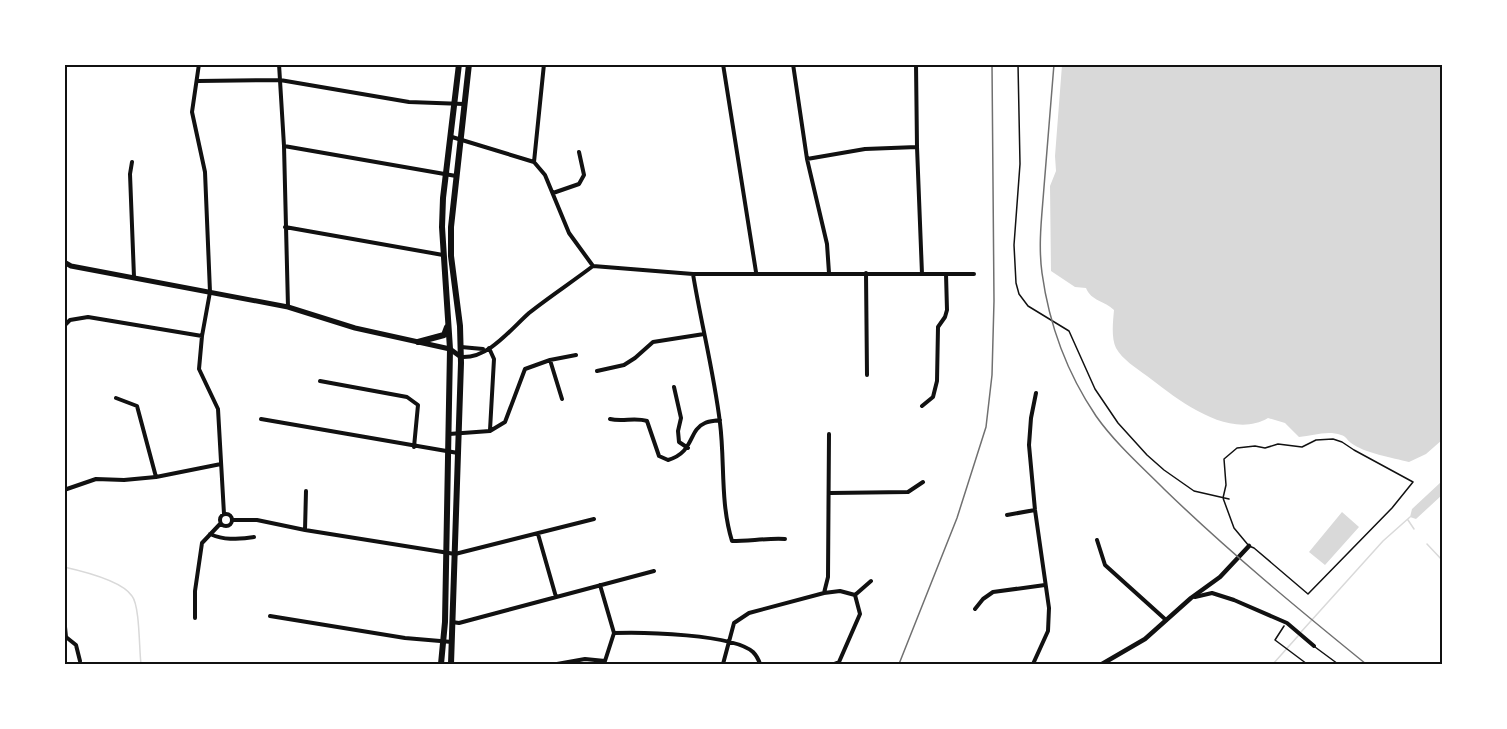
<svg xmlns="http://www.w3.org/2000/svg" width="1507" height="729" font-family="'Exo 2',sans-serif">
<rect width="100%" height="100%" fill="#fff"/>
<path fill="#d9d9d9" d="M1062,65H1442V440L1426,454L1409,462C1393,458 1364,453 1351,443C1347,440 1346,436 1341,435C1327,430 1313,436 1299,437L1285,423L1268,418C1229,441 1177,399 1147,376C1136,368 1122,359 1116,348C1111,338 1113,321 1114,310C1105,301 1091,301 1086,288L1075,287L1051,271L1050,186L1056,171L1055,156Z
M1442,477V495L1416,519L1410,517L1412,509L1441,482Z
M1342,512L1359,527L1325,565L1309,552Z"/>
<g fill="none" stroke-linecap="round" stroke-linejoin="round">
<path stroke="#d9d9d9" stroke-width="1.5" d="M1408,520L1414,529
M1427,544L1442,560
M64,567C82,571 122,581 132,596C140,606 139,650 141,664
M1301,632L1383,541L1410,517
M1273,664L1298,636"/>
<path stroke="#111" stroke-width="1.5" d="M1018,64L1020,164L1014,245L1016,283L1019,294L1028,306L1069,331L1095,389L1118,423L1147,455L1164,470L1194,491L1229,499
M1333,439L1342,442L1354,450L1413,482L1392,508L1308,594L1254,548L1249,546L1234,528L1223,498L1226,485L1224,459L1237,448L1255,446L1265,448L1278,444L1302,447L1316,440Z
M1284,626L1275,640L1307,664"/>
<path stroke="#111" stroke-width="1.5" d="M1315,647L1338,664"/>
<path stroke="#111" stroke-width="4" d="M199,64L192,112L205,172L210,292L202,336L199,369L218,409L224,514
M279,64L284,146L288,307
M723,64L756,272
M793,64L807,159L827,244L829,273
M916,64L917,147L922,274
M198,81L280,80L409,102L464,104
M452,137L534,162L545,175L569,233L593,266
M284,146L456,176
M807,159L865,149L917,147
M132,162L130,174L134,277
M534,162L544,64
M553,193L579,184L584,175L579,152
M285,227L443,255
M866,273L867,375
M693,274C701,323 714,373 720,423C725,462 720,502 732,541C750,541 767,538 785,539
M64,326L70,320L88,317L202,336
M461,347L483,349
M489,348L494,359L490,430
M461,357C488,359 510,330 529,313C549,297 572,282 593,266L693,274H974
M550,360L562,399
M597,371L624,365L635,358L653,342L704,334
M320,381L407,397L418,405L414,447
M674,387L681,418L678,431L679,442L688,448
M116,398L137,406L156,477
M922,406L933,397L937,381L938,327L945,317L947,310L946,274
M261,419L458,453
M610,419C623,422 635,417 647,421L659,456L668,460C695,452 688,430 705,423C709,421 716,421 720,420
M449,434L490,431L505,422L525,369L550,360L576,355
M64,490L96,479L124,480L156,477L221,464
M830,493L908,492L923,482
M220 520a6 6 0 1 1 12 0a6 6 0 1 1-12 0Z
M1007,515L1035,510
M232,520H257L305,530L455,554L594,519
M305,530L306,491
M210,534C226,541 237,539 254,537
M538,534L556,597
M1097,540L1105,565L1166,620
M600,585L614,633
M824,593L828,577L829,434
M855,595L871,581
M1195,597L1212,593L1234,600L1287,623L1314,646
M975,609L983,599L993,592L1045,585
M270,616L405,638L452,642
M64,617L66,637L76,645L80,661
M195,618V591L202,543L220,524
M452,622L459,623L654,571
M614,633C642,632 733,634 753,652C756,655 759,661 760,664
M557,664L585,659L605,661
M604,664L614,633
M723,664L734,623L749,613L824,593L840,591L855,595L860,614L839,662L834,664
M1033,664L1048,631L1049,608L1035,510L1029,445L1031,418L1036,393"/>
<path stroke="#111" stroke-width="4.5" d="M1102,664L1145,639L1191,598L1220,577L1249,546"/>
<path stroke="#111" stroke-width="5" d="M64,262L71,266L288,307L355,328L450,349L461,357"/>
<path stroke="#111" stroke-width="6" d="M418,342L444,335L447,327
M441,664L445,622L450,349L442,227L443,198L459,64
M451,664L461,363L460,326L451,256V227L469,64"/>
<path stroke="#707070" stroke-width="1.5" d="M1054,64C1051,105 1047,146 1044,187C1042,215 1038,244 1042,273C1049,324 1067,373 1096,416C1115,443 1141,466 1164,489C1228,551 1297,608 1366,664
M899,664L957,518L986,427L992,375L994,301L992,64"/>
</g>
<rect width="1507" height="729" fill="none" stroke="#ffffff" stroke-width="132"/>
<rect x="66" y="66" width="1375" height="597" fill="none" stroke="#111" stroke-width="2"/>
</svg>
